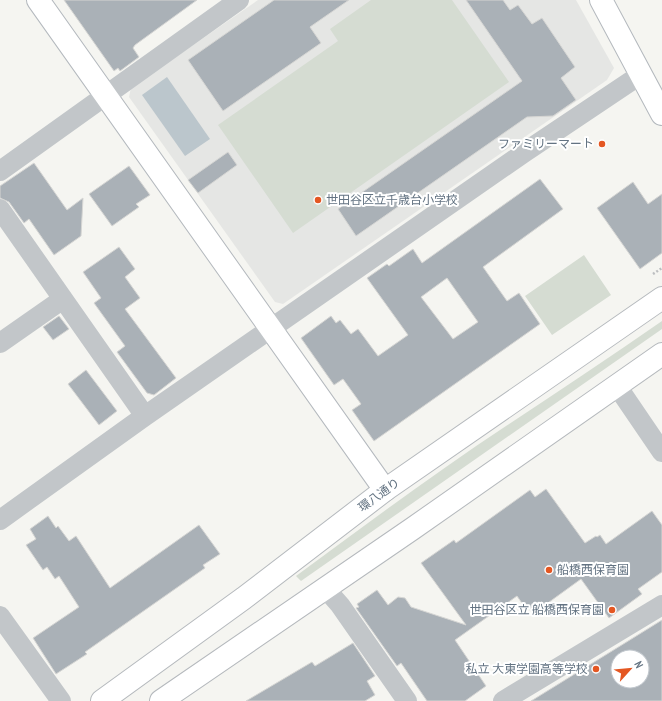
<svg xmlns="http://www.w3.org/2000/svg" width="662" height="701" font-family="'PT Sans Narrow','Noto Sans JP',sans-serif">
<rect width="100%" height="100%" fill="#f5f5f1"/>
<path fill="#e5e6e4" d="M258,0H576L614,68L607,80L283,304L275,302L129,97L131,88Z"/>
<path fill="#d5dcd2" d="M371,0H452L509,82L293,233L218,125L338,41L330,29Z
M584,255L611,295L552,335L525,296Z
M662,321V329L301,581L296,576C365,525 435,473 506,426C558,392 610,357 662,321Z"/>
<path fill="#bbc6cc" d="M167,77L210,139L185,156L142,95Z"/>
<path fill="#aab1b7" stroke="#d6d6d4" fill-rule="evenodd" d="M64,0H197L135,45L133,48L139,57L120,71L118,68L114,71Z
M274,0H349L310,27L321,43L223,111L188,60Z
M466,0H503L510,10L518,5L532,24L542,18L575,67L561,78L576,100L553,116L527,117L356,236L338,209L522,81Z
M228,152L237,165L198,193L188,180Z
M34,163L67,210L83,198L81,236L54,255L29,219L24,223L9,202L0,198V186Z
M129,166L150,195L136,204L139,207L112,226L89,194Z
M540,179L563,209L483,267L507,301L519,293L540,324L374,441L352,410L361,404L343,379L334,385L301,338L331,316L336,323L340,320L351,334L358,329L378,356L408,335L367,278L387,264L389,266L413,249L422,263ZM447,278L478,322L453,339L421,297Z
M633,182L648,204L662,194V253L640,269L597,208Z
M119,247L135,269L125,277L140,298L125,309L176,378L154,395L147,393L117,352L125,346L94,303L101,298L83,272Z
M59,316L69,329L53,340L43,327Z
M86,370L117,411L99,425L68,384Z
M546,489L585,543L596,536L597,537L600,535L606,544L652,511L662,525V572L638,589L642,594L609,618L581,579L534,613L530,607L526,609L517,596L455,640L486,686L465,701H427L401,663L397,666L356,608L359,607L357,604L377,590L388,605L398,597L405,598L411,607L466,625L421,563L454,540L456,543L530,490L535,497Z
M48,516L56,528L58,526L69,541L76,536L110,588L199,525L220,554L203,565L205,568L85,652L87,654L56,674L33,638L79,607L59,576L55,579L47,567L43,570L26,545L36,539L30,529Z
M662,620V701H531L633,638ZM618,657H642V681H618Z
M353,643L375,676L367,681L375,695L365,701H246L312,662L315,666Z"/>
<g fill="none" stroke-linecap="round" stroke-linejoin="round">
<g stroke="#b4b9be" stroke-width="24">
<path id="secondary" d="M38,0L385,490
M601,0L662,114"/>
</g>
<g stroke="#b5b9bd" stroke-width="24">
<path id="primary" d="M102,701L244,598L385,490L662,298
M161,701L412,529L662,354"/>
</g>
<path stroke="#bcbec0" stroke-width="2.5" stroke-dasharray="2 2" stroke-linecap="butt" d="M653,274L662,268"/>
<path stroke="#c2c6c9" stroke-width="20" d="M0,171L239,0
M0,209L145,416
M0,343L63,299
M617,386L662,452
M0,520L145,416L525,152L640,75
M325,588L340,605L407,701
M0,616L61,701
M503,701L662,605"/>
<use href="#secondary" stroke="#fff" stroke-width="22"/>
<use href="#primary" stroke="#fff" stroke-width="22"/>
</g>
<g fill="#e45722" stroke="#fff" stroke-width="1.5">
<circle cx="602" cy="144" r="4"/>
<circle cx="318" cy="200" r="4"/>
<circle cx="549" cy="570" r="4"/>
<circle cx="612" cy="610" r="4"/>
<circle cx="596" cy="669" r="4"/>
</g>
<g text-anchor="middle" stroke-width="4" stroke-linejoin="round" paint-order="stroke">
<g font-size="12" fill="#637382" stroke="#fff" text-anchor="end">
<text x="594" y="148">ファミリーマート</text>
<text x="326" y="204" text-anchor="start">世田谷区立千歳台小学校</text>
<text x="557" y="574" text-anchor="start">船橋西保育園</text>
<text x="604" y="614">世田谷区立 船橋西保育園</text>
<text x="588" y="673">私立 大東学園高等学校</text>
</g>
<g font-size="12" fill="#637382" stroke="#fff">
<text transform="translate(379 495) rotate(-36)" y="4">環八通り</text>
</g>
</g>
<g transform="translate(630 669) rotate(63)"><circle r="19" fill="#ffffff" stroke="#c1c7cd"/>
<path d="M0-3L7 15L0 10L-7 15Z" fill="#e45722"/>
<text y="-6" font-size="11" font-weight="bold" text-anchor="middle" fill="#637382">N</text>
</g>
</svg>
